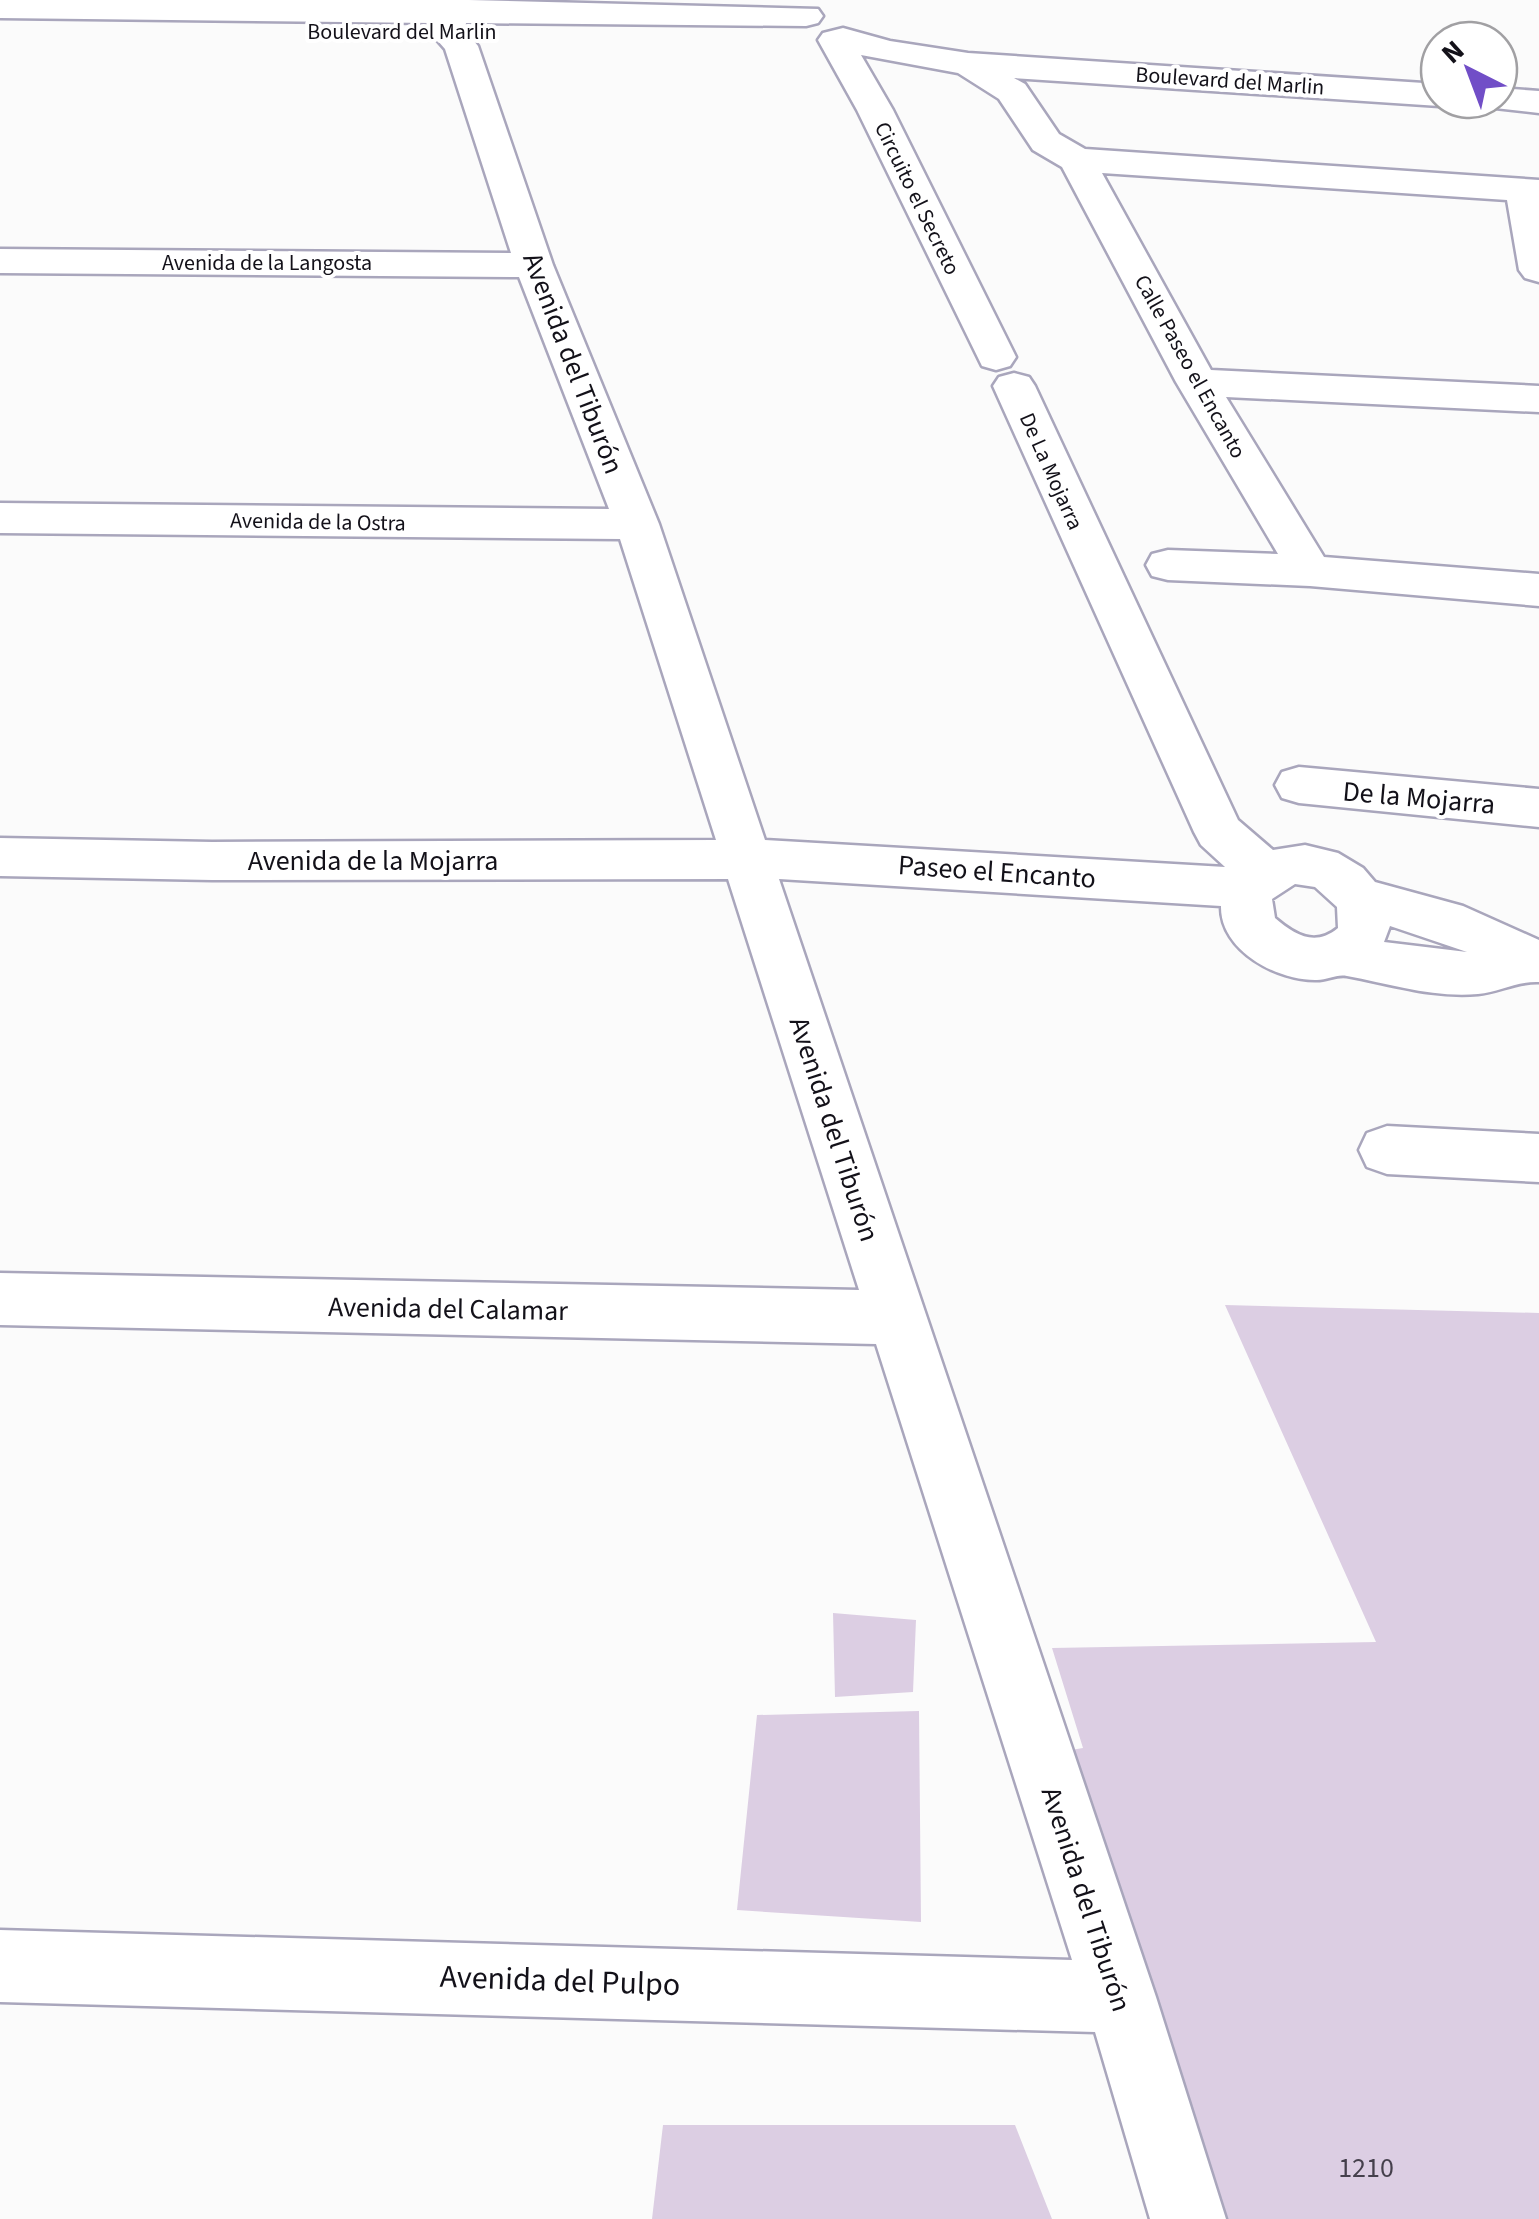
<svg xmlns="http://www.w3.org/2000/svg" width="1539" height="2219" font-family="'Source Sans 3',sans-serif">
<rect width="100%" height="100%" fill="#fbfbfb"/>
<path fill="#dccee3" d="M1225,1305L1539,1313V2219H1213L1053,1753L1083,1748L1052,1648L1376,1642Z
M833,1613L916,1620L913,1692L835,1697Z
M919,1711L921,1922L737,1910L757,1715Z
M663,2125H1015L1052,2219H652Z"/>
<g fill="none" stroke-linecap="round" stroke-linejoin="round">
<g stroke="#a9a6bc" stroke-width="5">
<path id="minor" d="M0,0H469L818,9L823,16L818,23L806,26L466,23L465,30L478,46L553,265L659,524L765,840L1225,867L1201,845L1194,832L993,386L999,377L1014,373L1029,377L1035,386L1238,820L1273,850L1305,845L1338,853L1363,868L1375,882L1463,906L1539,940V982C1517,981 1499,992 1478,994C1433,998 1391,984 1347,976C1336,974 1328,980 1317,980C1278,981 1220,951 1221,906L779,879L1156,1997L1226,2219H1150L1095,2032L0,2002V1930L1072,1960L876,1344L0,1325V1273L859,1290L728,879L212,880L0,876V838L212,842L716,840L620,539L0,533V503L609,509L519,277L0,273V249L511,253L445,49L430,32L431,23L0,18ZM1295,884L1315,887L1337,907L1338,928C1315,947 1295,935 1275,918L1272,899ZM1390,926L1467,952L1384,942Z
M843,28L890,41L968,53L1439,84V100H1453L1452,103L1439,106L1014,78L1025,84L1059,134L1085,149L1539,180V282L1525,278L1519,270L1507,200L1102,173L1211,370L1539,386V412L1226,397L1324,557L1539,574V606L1310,586L1168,580L1152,576L1146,565L1152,554L1168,550L1278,554L1176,382L1062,167L1033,150L999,99L958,73L861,55L893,110L1016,357L1010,366L996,370L982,366L857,110L818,40L823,33Z
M1499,88L1539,91V113L1486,107L1482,100H1499Z
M1299,767L1539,789V827L1299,803L1282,798L1275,785L1282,772Z
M1387,1126L1539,1134V1182L1387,1174L1367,1167L1359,1150L1367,1133Z"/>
</g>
<use href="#minor" fill="#fff" fill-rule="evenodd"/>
</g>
<g text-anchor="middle" stroke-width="8" stroke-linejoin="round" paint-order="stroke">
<g font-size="22" fill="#131119" stroke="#fff">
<text x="402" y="39">Boulevard del Marlin</text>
<text transform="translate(1230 80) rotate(4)" y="8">Boulevard del Marlin</text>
<text transform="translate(918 198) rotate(64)" y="8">Circuito el Secreto</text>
<text x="267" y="270">Avenida de la Langosta</text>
<text transform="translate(1191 366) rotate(61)" y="8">Calle Paseo el Encanto</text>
<text transform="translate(1052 471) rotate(66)" y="8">De La Mojarra</text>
<text transform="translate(318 521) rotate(1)" y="8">Avenida de la Ostra</text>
</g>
<g font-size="28" fill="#131119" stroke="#fff">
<text transform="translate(574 363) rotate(69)" y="10">Avenida del Tiburón</text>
<text transform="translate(1419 797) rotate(5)" y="10">De la Mojarra</text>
<text x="373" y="870">Avenida de la Mojarra</text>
<text transform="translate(997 871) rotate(4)" y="10">Paseo el Encanto</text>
<text transform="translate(835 1129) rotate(72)" y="10">Avenida del Tiburón</text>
<text transform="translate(448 1308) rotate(1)" y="10">Avenida del Calamar</text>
<text transform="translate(1087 1899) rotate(72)" y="10">Avenida del Tiburón</text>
</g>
<g font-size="28" fill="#45404c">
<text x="1366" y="2177">1210</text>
</g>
<g font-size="32" fill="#131119" stroke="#fff">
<text transform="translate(560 1980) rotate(2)" y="11">Avenida del Pulpo</text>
</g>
</g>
<g transform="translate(1469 70) rotate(318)"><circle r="48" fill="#ffffff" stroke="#a1a0a3" stroke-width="2.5"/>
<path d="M0-8L18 38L0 25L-18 38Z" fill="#714ec7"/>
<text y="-15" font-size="28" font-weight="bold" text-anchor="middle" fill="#131119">N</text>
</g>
</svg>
